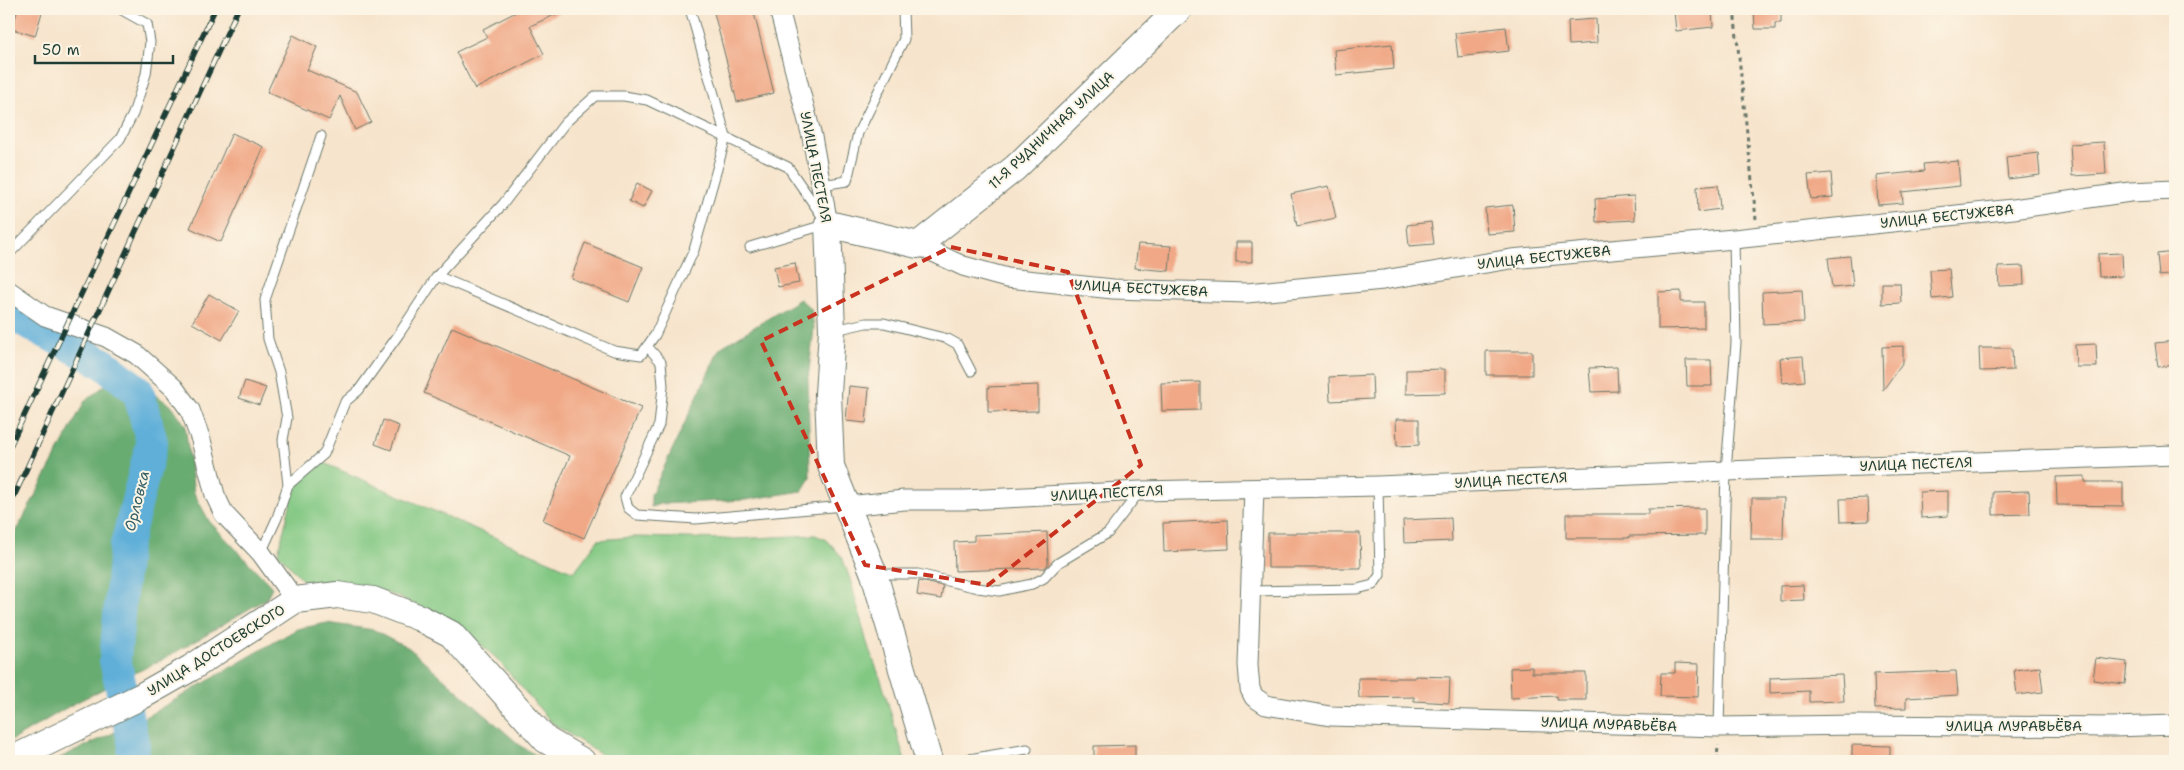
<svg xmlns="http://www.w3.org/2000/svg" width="2184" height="770" font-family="'Shantell Sans',sans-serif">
<rect width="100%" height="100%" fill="#fcf5e5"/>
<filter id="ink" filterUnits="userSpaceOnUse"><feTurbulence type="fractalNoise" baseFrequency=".02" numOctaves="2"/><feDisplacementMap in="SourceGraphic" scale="10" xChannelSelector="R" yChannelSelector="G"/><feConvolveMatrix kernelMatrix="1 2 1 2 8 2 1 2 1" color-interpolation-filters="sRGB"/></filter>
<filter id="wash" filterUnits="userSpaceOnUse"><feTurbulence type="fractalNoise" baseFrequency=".0096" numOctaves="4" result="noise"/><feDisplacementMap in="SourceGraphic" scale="20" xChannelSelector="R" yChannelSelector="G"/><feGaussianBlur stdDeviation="1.12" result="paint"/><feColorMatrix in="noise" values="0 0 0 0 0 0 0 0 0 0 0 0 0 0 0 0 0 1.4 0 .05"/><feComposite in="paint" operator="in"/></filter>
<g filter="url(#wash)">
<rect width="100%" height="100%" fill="#f7e4cc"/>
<path fill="#82c883" stroke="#50825c" d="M324,463L574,572L598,540L634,537L735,539L815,535L827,540L842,557L851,582L867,643L882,683L905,761H611L552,723L496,658L459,625L394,595L339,582L305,583L278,553L294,490L312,465Z"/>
<path fill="#69ac71" stroke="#447452" d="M800,299L811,309L814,328L808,379L810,478L802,491L745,500L660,504L651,507V495L720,348Z
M115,382L127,383L151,392L173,407L185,425L194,493L209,521L272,587L267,598L254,606L169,656L73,704L9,742V545L85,401L104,386Z
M327,623L374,630L409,648L522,747L546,761H53L137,722L297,629Z"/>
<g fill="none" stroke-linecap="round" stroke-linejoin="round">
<path stroke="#5eafd9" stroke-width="32" d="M9,313L104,364L138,391L152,442L125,549L115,660L134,746L132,761"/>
</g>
<g id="blocks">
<path fill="#f0a886" d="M18,9H43L35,36L12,29Z
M522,9H568L530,26L544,54L475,89L456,52L487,37L483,29Z
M713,9H753L774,93L737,102Z
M1697,9H1712L1713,27L1676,31L1674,11Z
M1754,9H1781V23H1775V29H1755Z
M1596,19L1597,43L1569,45L1568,21Z
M1506,27L1509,51L1458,57L1455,33Z
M293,35L317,47L307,70L357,92L371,122L355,130L340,96L329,120L267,92Z
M1392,44L1394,69L1336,75L1334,50Z
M232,133L264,147L221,242L190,228Z
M2104,142L2106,174L2072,176L2070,144Z
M2038,153L2040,175L2008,179L2006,157Z
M1958,161L1960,186L1902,192L1903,203L1878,205L1876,176L1924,171L1923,164Z
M1831,173L1833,197L1811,199L1808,175Z
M637,183L652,191L643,208L629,201Z
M1718,185L1720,209L1698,212L1697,187Z
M1329,186L1336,218L1297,226L1291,194Z
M1634,196L1635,220L1596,222L1595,199Z
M1513,205L1515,232L1487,234L1485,208Z
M1431,222L1434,244L1409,246L1407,225Z
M1236,242H1252V262H1236Z
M585,243L643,267L629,302L571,278Z
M1138,244L1171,246L1169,271L1135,268Z
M2175,252V274L2159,276L2157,254Z
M2122,253L2123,276L2099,277L2098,254Z
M1850,256L1853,286L1832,288L1828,258Z
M795,263L799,283L778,287L774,267Z
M2023,266L2024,285L1999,286L1998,267Z
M1949,269L1952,297L1932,299L1930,270Z
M1882,283H1900L1901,303L1882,304Z
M1802,290L1804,322L1763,324L1762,292Z
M1681,291V302H1704V328L1658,329V292Z
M209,294L239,311L222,340L192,323Z
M452,327L641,408L584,538L543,520L570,456L424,393Z
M2175,341V365L2158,367L2155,343Z
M2096,344L2097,367H2076L2075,345Z
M1903,346V362L1883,390L1882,347Z
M1979,348H2012L2013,370L1980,371Z
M1486,351H1532V375H1486Z
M1803,356L1805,381L1782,383L1780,358Z
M1686,360H1711L1712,386H1687Z
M1617,367L1618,391L1591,392L1589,368Z
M1445,369V393L1406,394V370Z
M1372,375L1373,399L1330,401L1329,377Z
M245,381L266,388L259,405L239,398Z
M1200,382V410L1162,411L1161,383Z
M1038,385V411L988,412V387Z
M849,386L869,388L866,423L846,421Z
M1396,419H1419V445L1397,446Z
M383,420L399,426L391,450L375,444Z
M2085,476V482H2123V506L2057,505L2056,477Z
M1948,491V516L1921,518L1920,492Z
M2029,491L2030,514L1993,515V492Z
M1752,498H1784L1783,539H1751Z
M1868,498L1869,521L1841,522L1840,499Z
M1705,508V535L1629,536V538H1566V514H1648V509Z
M1451,518L1452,541L1404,543L1403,520Z
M1228,520L1229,549L1164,552L1163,523Z
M1047,532L1048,564L1045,568L955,571L954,542L974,541V535Z
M1268,533H1360L1361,568H1268Z
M919,581L943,586L941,599L917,595Z
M1803,585L1804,600L1780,601V586Z
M2096,658L2127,662L2125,684L2093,680Z
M1675,663L1699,664L1698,697L1660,696L1661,673H1675Z
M1532,667V673H1586V700H1557V696L1511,698L1510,668Z
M2040,667L2043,692L2017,695L2014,670Z
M1956,671L1958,695L1906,698V708L1875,709L1874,674Z
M1842,675L1844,701L1809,702V691L1770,693V678Z
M1415,676L1450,677L1449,703L1414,701V697L1359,698L1358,678H1415Z
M1135,745V761H1094V746Z
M1852,745L1890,746V761H1852Z"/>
</g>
</g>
<g filter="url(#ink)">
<use href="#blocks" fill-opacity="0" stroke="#6b7769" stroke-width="1"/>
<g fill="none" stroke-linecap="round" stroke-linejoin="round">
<g stroke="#6b7769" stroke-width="11">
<path id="lane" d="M321,136L265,300L268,339L279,372L287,418L283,440L288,485L324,454L345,402L359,390L399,334L437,276L503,204L565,123L595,96H624L647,100L788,167L822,216
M821,188L828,184L847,181L858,133L904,39L903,9
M750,247L824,225
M9,254L120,139L133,114L146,74L150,42L147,24L120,9
M437,276L614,351L641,355L655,335L694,250L726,137L690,9
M835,330L866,323H884L948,339L957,344L971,371
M647,346L661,362L663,386L659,425L625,497L628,508L637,515L696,519L844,506
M261,553L277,518L288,485
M878,574H918L978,588L999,591L1032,584L1044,578L1058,563L1108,533L1140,491
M1252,591L1357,589L1373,585L1380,575L1378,486
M1719,727L1726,471L1736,343L1734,239
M958,761L1027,749"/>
</g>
<g stroke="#6b7769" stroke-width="21">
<path id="street" d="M779,9L812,137L828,224
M918,245L963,266L1007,278L1113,289L1247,293L1383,280L1511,259L1734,239L2013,209L2130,192L2175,190
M9,291L45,316L106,337L136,354L174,388L190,410L201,440L215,495L224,514L261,553L295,600
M1254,489L1248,665L1250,689L1254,697L1266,705L1330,716L1719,727L1858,725L2113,727L2175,725
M848,506L904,500H965L1140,491L1378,486L1726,471L2175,455"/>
</g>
<g stroke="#6b7769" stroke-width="28">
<path id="secondary" d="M13,761L23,754L140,697L191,668L295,600L337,595L373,600L420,618L451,634L546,740L582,761
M929,761L874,574L831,466L828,394L832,330L828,224L918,245L1015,168L1179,9"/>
</g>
<path stroke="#6b7769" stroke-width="3" stroke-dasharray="4 4" stroke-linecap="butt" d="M1734,9L1756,219
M1717,761L1718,745"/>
<use href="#lane" stroke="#fff" stroke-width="9"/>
<use href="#street" stroke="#fff" stroke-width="19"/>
<use href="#secondary" stroke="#fff" stroke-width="26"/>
<g stroke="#1f3d34" stroke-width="5.5">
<path id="rail" d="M9,448L215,9
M9,507L238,9"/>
</g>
<use href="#rail" stroke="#fcf5e5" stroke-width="4" stroke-dasharray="11" stroke-linecap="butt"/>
</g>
</g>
<path fill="none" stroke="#c8321e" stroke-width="4" stroke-dasharray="10 6" stroke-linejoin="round" d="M951,247L1068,272L1141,465L988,585L865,565L761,341Z"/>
<g text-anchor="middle" stroke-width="4" stroke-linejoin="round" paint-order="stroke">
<g font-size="14" fill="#1f3d34" stroke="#fcf5e5">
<text transform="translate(1051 130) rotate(-43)" y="5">11-Я РУДНИЧНАЯ УЛИЦА</text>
<text transform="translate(816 167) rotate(79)" y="5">УЛИЦА ПЕСТЕЛЯ</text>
<text transform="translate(1947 216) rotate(-6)" y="5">УЛИЦА БЕСТУЖЕВА</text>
<text transform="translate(1544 257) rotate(-6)" y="5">УЛИЦА БЕСТУЖЕВА</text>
<text transform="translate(1141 288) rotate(3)" y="5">УЛИЦА БЕСТУЖЕВА</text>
<text transform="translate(1916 464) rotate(-2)" y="5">УЛИЦА ПЕСТЕЛЯ</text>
<text transform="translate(1511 480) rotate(-3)" y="5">УЛИЦА ПЕСТЕЛЯ</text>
<text transform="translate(1107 493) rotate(-3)" y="5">УЛИЦА ПЕСТЕЛЯ</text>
<text transform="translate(216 650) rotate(-32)" y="5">УЛИЦА ДОСТОЕВСКОГО</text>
<text transform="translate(1609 724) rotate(2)" y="5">УЛИЦА МУРАВЬЁВА</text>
<text x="2014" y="731">УЛИЦА МУРАВЬЁВА</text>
</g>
<g font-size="15" font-style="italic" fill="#325f66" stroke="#fcf5e5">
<text transform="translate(137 501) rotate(-76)" y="5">Орловка</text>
</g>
</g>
<rect width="2184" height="770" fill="none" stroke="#fcf5e5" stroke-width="30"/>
<path d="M35 55v8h138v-8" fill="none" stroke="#1f3d34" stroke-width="2.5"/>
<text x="42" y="55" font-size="15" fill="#1f3d34" stroke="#fcf5e5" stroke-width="4" paint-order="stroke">50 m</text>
</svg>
